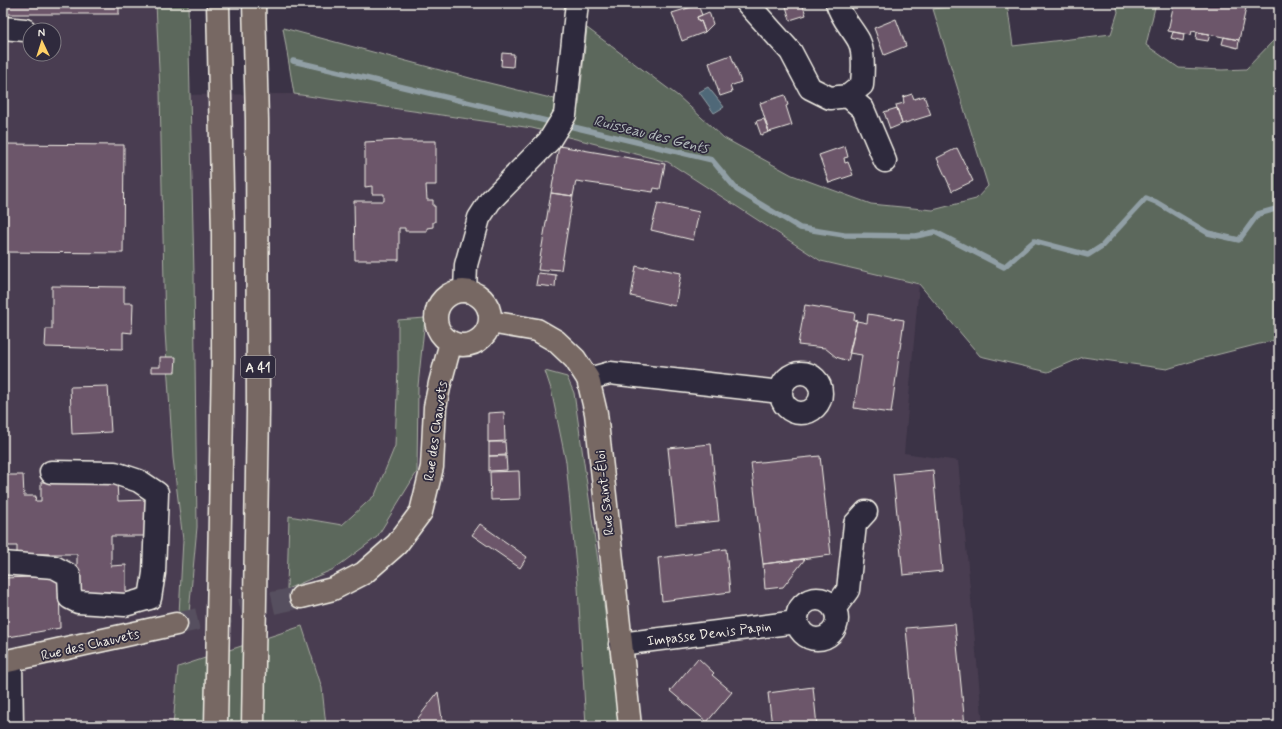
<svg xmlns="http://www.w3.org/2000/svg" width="1282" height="729" font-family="Mynerve,sans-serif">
<rect width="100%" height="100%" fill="#3b3346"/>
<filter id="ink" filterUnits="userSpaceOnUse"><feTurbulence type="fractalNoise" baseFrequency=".025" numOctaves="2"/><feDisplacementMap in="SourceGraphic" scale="8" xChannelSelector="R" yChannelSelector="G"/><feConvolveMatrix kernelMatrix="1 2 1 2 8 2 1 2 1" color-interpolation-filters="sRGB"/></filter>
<g filter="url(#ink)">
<path fill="#4a3e51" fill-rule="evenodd" d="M3,3H174L172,95L294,94L532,128L668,162L821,261L919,284L904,453L958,461L983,726H3ZM30,30H54V54H30Z"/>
<path fill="#5b675c" stroke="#a8aca2" d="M156,3H188L194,275L197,527L189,613L179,614L183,540L173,458L165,331L160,91Z
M983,3H1007L1013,46L1111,34L1118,12L1116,3H1156L1146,45L1179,68L1222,70L1246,69L1273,41L1279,40V339L1200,359L1167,369L1083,357L1048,372L980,356L919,284L821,261L668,162L532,128L294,94L283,28L481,81L579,105L587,28L678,96L724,138L792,175L871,204L933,210L976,199L988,186L933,9Z
M425,318L418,386L417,472L377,537L334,569L287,589L289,516L342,525L375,495L395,446L398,367V320Z
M545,371L567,377L574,393L603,596L619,726H586L578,587L566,462L551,389Z
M302,626L322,688L326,726H173L178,667Z"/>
<path fill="#4f6878" stroke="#919fa5" d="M708,87L724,107L714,113L699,92Z"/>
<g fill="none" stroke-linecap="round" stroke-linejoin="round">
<path stroke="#919fa5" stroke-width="5.5" d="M293,61L555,123
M565,125L712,160L737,190L800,228L844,235L916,236L935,232L1004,267L1034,241L1088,255L1102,246L1146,198L1156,202L1208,233L1239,240L1258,214L1279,208"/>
</g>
<path fill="#6c566a" stroke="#f4f1e8" d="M3,3H119V14H3Z
M785,3H802L806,15L790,20Z
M1041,3H1075L1041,6Z
M1174,3H1224L1230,4L1231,3H1235V5L1246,8L1239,40L1192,31L1191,35L1168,31Z
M698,5L702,15L697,17L699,22L701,21L705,32L682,41L672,13Z
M709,12L713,24L705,32L701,21L699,22L697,17Z
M896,19L906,46L884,55L874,28Z
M1173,32L1184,34L1183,41L1171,38Z
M1197,32L1210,34L1208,41L1196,39Z
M1224,37L1239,40L1238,48L1222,44Z
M502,53L514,54L513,67L501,66Z
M731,55L741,82L730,86L732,92L720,96L709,63Z
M912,94L914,99L924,96L931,115L902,124L896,105L904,103L903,97Z
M785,95L788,105L786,106L792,125L769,132L760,103Z
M897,108L902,124L890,129L884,112Z
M764,119L769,132L761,135L756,121Z
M400,140L402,141H436V185H426L427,200H433V206H435V222H433V227L427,228V231H405V228H399V260H355L354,201H384V194H372V186L365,187V142Z
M3,144L124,145L123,253L3,252Z
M559,146L665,164L660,189L654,188L653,192L576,181L573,196L551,193Z
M845,146L848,157L844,158L845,163L848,162L853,175L829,183L819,155Z
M957,148L973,181L952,191L937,158Z
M551,193L573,196L561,270L549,269L548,271L538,270Z
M658,203L699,212L693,240L651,230Z
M636,266L644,268L645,266L681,273L675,306L631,296Z
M538,273L556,275L555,287L536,285Z
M52,286L124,287V303H133L132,333L123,332V349L45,347L46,329H52Z
M805,305L855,313L854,320L857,321L848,361L836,357L825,348L798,345Z
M868,314L904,320L891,413L854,408L862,355L849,353L857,321L867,323Z
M160,357H176L175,372H151V367H160Z
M108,386L111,432L72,434L70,387Z
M504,412L505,441L488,442V413Z
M489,442H505L506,455L489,456Z
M711,444L719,521L676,525L668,448Z
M489,456H506L507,470L489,471Z
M820,456L831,555L763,564L751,463Z
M933,470L942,571L903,575L893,474Z
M519,471L520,499L491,500L490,472Z
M3,475H23L24,496H36L35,501H41V482H117L118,501L146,500V536H111V566L126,565V594H112L111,592H77V554H17V546H3Z
M480,524L527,557L520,568L472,535Z
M726,549L730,592L662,601L658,558Z
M805,559L783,587L765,589L763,564Z
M59,576L60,628L3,638V578Z
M955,624L965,726H915L906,628Z
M698,658L714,673L712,675L732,692L707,722L670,691Z
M813,687L817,726H772L768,693Z
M438,692L443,726H412Z"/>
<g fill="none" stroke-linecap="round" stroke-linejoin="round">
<path stroke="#57505e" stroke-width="22" stroke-dasharray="22 11" stroke-linecap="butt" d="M176,624L301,597"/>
<g stroke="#f4f1e8" stroke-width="25">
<path id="minor" d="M747,3L791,52L810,88L830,98L848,96L862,85C863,73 864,51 859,41C852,28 841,18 837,3
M3,28L25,30
M848,96L863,109L885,161
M465,291L466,265L479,218L490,201L549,141L565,115L577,3
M781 393a20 20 0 1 1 40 0a20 20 0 1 1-40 0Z
M588,379L610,373L781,392
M3,563L54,567L69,575L70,598L78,602L125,605L150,598L154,573L157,493L139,481L115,473L51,472
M797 619a20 20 0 1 1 40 0a20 20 0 1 1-40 0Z
M835,608L848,590L855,524L866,512
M620,644L797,622
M11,661L12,726"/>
</g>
<g stroke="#f4f1e8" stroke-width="25">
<path id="major" d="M436 318a27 27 0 1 1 54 0a27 27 0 1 1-54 0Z
M490,322L537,330L556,341L575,359L588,379L596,413L630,726
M301,597L333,589L364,573L397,544L421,512L432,467L435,407L440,383L451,342
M3,662L176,624"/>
</g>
<g stroke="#f4f1e8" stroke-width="25">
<path id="highway" d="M216,726L223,358V235L218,3
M253,726L258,409L257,120L254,3"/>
</g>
<use href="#minor" stroke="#2f2a3d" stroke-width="22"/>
<use href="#major" stroke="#776864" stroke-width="22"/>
<use href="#highway" stroke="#776864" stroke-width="22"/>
</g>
</g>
<g text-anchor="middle" stroke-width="3.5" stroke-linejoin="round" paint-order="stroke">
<rect fill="#2f2a3d" stroke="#b9b5b5" stroke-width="1" x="241" y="356" width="34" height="22" rx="3"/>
<g font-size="13" font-weight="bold" fill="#f4f1e8">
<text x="258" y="372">A 41</text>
</g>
<g font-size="14" fill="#f4f1e8" stroke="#2f2a3d">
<text transform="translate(435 431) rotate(-82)" y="5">Rue des Chauvets</text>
<text transform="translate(604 493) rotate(-96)" y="5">Rue Saint-Éloi</text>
<text transform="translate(709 633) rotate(-7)" y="5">Impasse Denis Papin</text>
<text transform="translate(90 644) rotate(-13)" y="5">Rue des Chauvets</text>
</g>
<g font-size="15" font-style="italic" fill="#b2babb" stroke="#2f2a3d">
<text transform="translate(651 134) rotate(14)" y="5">Ruisseau des Gents</text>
</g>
</g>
<rect width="1282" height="729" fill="none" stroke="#2f2a3d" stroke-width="16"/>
<rect x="8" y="8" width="1266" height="713" fill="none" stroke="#f4f1e8" stroke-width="1.5" filter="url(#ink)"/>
<g transform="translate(42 42) rotate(356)"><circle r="19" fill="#2f2a3d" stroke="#7e7a81"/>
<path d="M0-3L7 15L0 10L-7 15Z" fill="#ffd166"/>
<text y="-6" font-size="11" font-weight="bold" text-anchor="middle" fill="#f4f1e8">N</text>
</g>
</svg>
